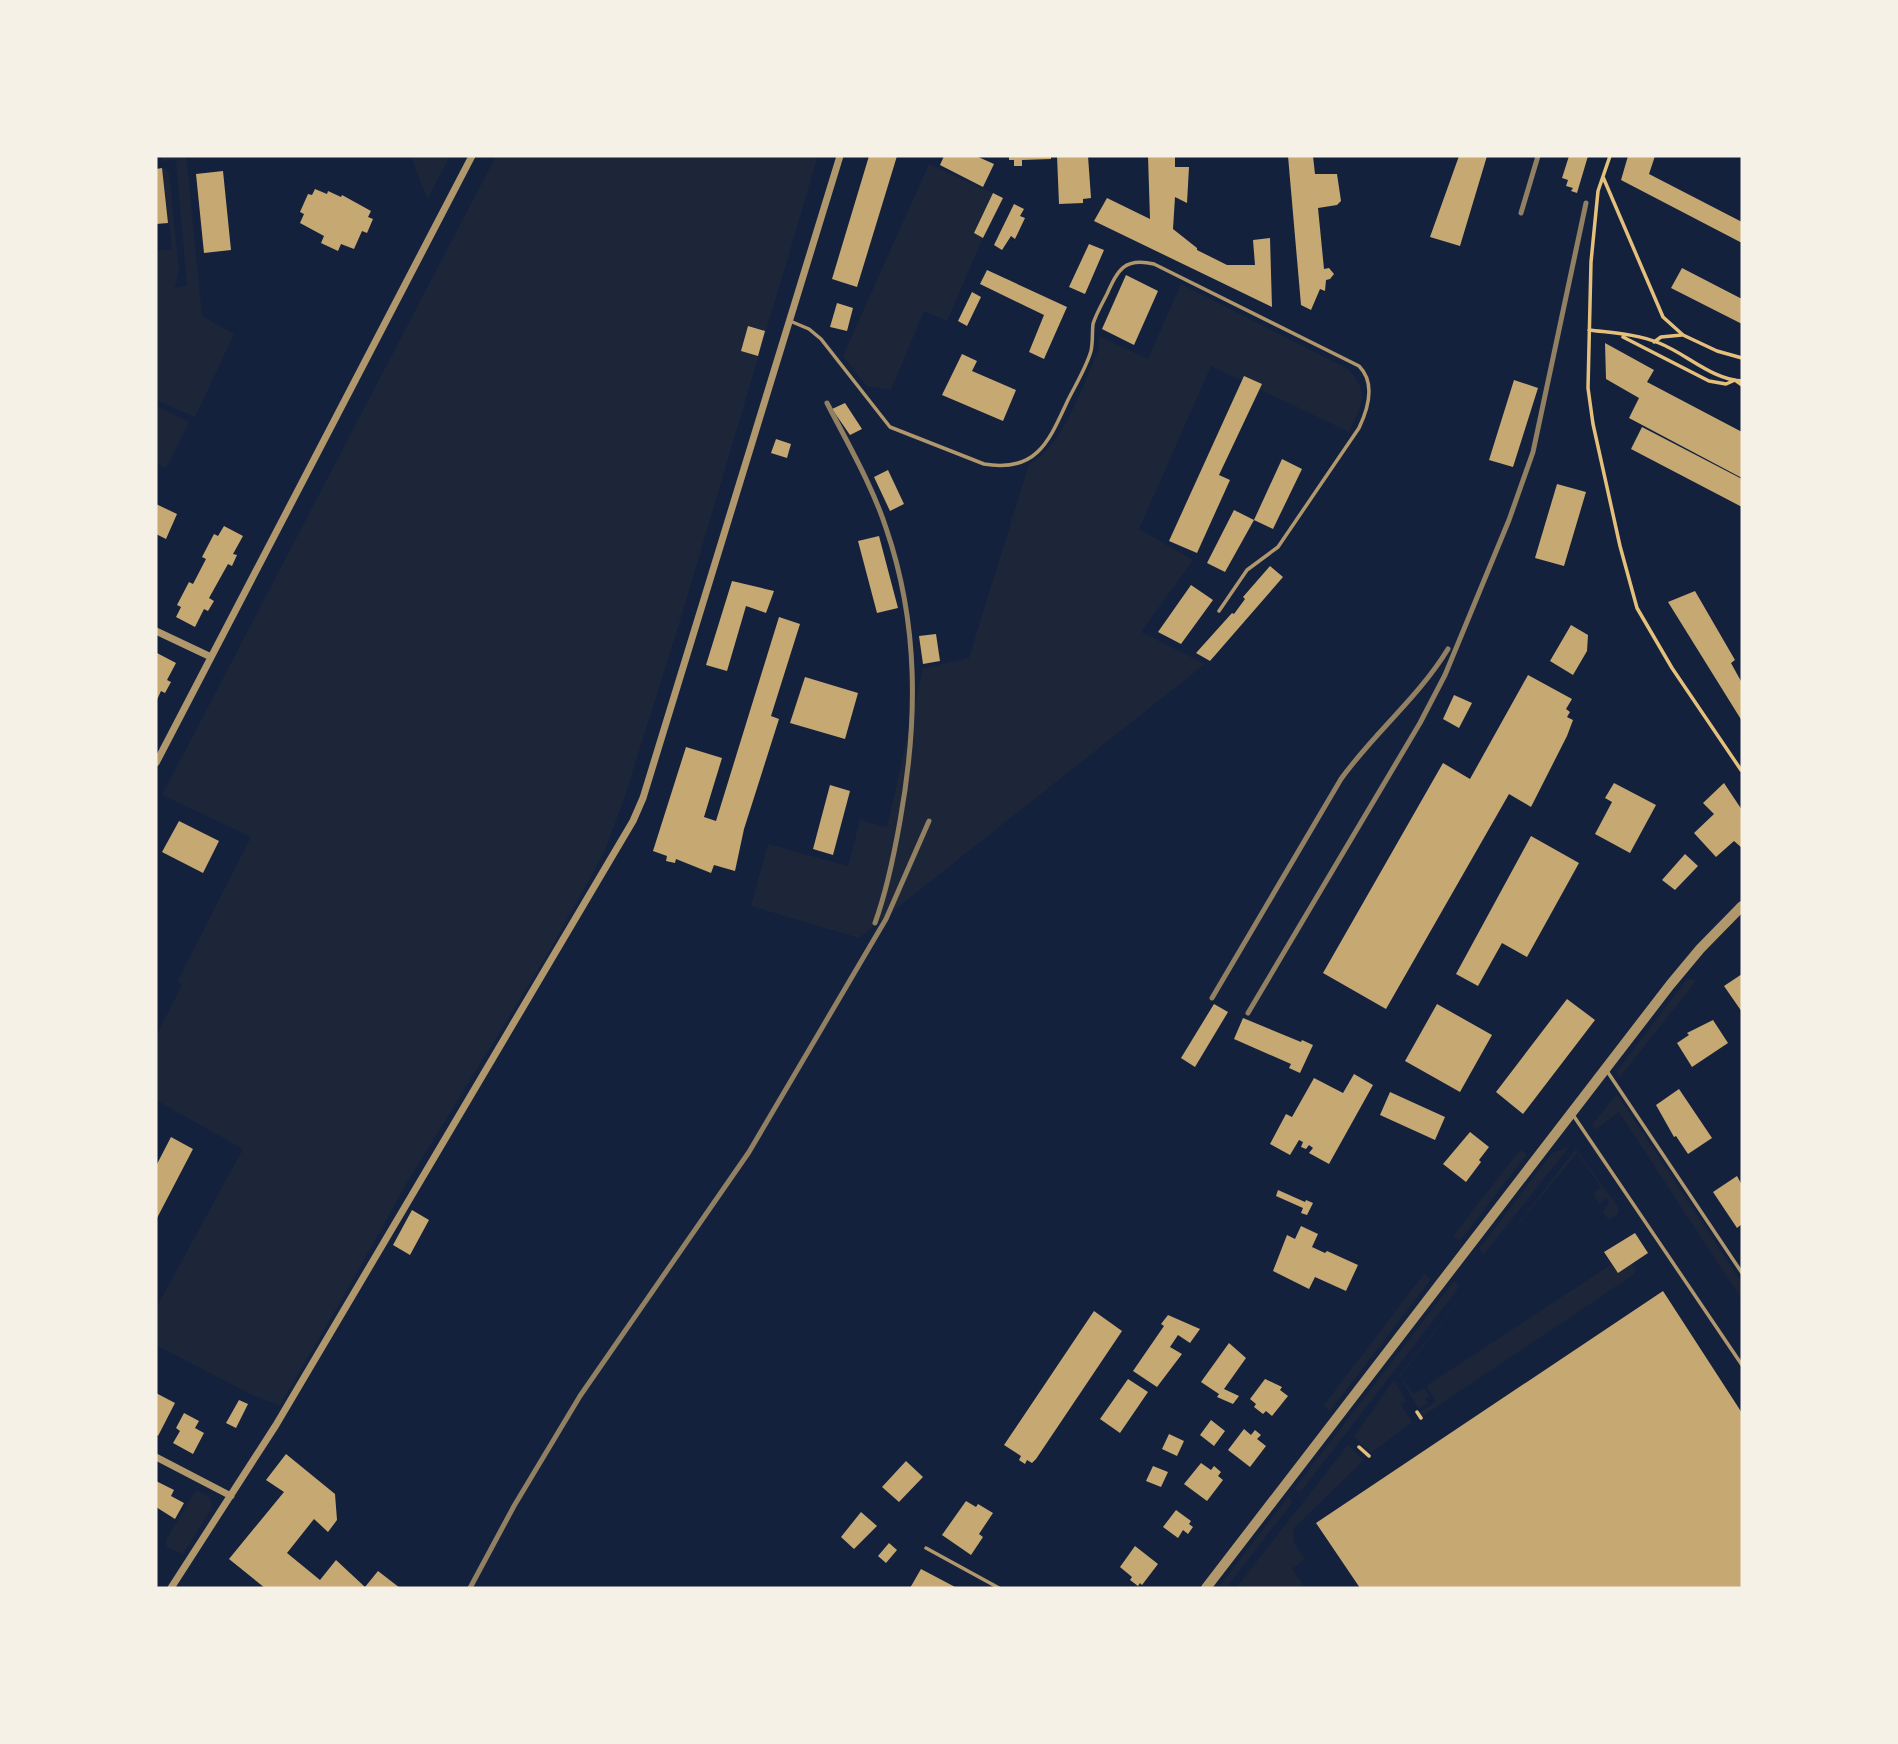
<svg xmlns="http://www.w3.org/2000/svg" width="1898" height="1744" font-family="Mulish,sans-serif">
<rect width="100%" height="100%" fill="#14213d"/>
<path fill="#1d2539" d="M162,156H186L202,316L234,334L195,417L156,400V251L172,249L162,168L166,169L169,174L179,270L175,288L187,286L176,160L162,161Z
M411,156H450L428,198H427Z
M496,156H818L679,624L624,799L604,853L547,955L405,1186L349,1287L280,1405L254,1396L156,1345V1308L243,1149L156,1100V1036L182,985L177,982L251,837L162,795Z
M929,164L993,193L974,233L983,238L947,321L924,311L891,390L867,386L843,356Z
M1181,284L1348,369C1370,392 1362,406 1349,432L1211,366L1139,529L1193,560L1141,632L1205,664L859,938L751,906L768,844L848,866L860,820L887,827L923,668L969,658L1029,464C1063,448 1084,382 1099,348V336L1148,359Z
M156,406L189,422L166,468L156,463Z
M1688,978L1696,981L1619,1078L1617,1071Z
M1617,1094L1742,1283V1300L1619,1112L1595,1130L1592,1125Z
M1569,1147L1484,1254L1479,1249L1552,1153Z
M1576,1149L1618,1207V1214L1609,1220L1603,1213L1609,1202L1606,1198L1599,1204L1593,1194L1601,1187L1577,1153L1499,1248L1400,1377L1414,1394L1424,1388L1429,1396L1425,1399L1428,1403L1419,1409L1399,1376Z
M1520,1150L1527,1154L1460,1241L1453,1236Z
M1632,1263L1636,1271L1633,1275L1423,1416L1420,1412L1436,1401L1426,1386L1612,1264L1618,1272Z
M1424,1274L1431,1279L1330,1411L1323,1406Z
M1454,1281L1460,1286L1302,1490L1297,1491L1294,1489Z
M1394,1380L1406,1401L1401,1405L1412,1422L1371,1453L1354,1437Z
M1348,1445L1364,1460L1293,1529L1294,1543L1305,1559L1292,1569L1305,1588H1236Z
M196,1490L210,1497L212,1508L183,1554L167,1547L166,1540Z
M1288,1497L1291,1500V1504L1226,1588H1218Z"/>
<path fill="#c6a872" d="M869,156H897L857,287L832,279Z
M944,156H976L994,164L983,187L940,165Z
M1009,156H1051V159L1022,160V166H1014V160H1009Z
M1057,156H1088L1091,198L1083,199V203L1059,204Z
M1148,156H1175V167H1189L1187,203L1175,197L1173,229L1197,248V250L1227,265H1255L1253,240L1270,238L1272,307L1094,221L1107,198L1150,219Z
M1288,156H1313L1315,174H1337L1341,201L1337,205L1318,208L1324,269L1329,268L1334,274L1330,279L1326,280L1325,291L1320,289L1311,310L1301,305Z
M1459,156H1487L1460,246L1430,237Z
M1569,156H1588L1577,193L1571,191L1573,188L1566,186L1568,180L1562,178Z
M1628,156H1655L1649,174L1742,222V243L1621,180Z
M162,168L168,223L156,224V169Z
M223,171L231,250L204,253L196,174Z
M315,189L327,194L328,191L341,197L342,195L371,211L368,217L373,219L367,233L362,231L354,249L341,244L338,251L321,243L324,236L300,223L304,214L300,212L308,194L312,195Z
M993,193L1003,198L983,238L974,233Z
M1014,204L1024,209L1020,216L1025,218L1015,239L1011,236L1002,250L994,245Z
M1089,244L1104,250L1085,294L1069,287Z
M1682,268L1742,299V324L1671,288Z
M987,270L1067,307L1044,359L1029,352L1044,315L980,284Z
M1126,275L1158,291L1134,345L1102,329Z
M972,292L981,297L967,326L958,321Z
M837,303L853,308L847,331L830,327Z
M748,326L765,331L758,356L741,351Z
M1605,343L1654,370L1647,382L1742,432V478L1629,418L1639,398L1606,379Z
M962,354L977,361L972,371L1016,390L1003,421L942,395Z
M1244,376L1262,384L1219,475L1230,480L1197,553L1169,541Z
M1514,380L1538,388L1513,467L1489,460Z
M845,403L862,429L850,435L832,409Z
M1642,427L1742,479V507L1631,449Z
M776,439L791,444L787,458L771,453Z
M1282,459L1302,469L1273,529L1254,520L1225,572L1207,563L1234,510L1254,520Z
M888,470L904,504L890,511L874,477Z
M1557,484L1586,492L1564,566L1535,558Z
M156,504L177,514L166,539L156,534Z
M224,526L243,536L233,554L237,555L232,566L228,564L209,598L214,601L208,611L204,609L195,627L176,617L181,607L177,605L189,582L193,584L206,559L202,557L214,534L218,536Z
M879,536L898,608L877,613L858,541Z
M1270,566L1283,577L1210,661L1196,653L1232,613L1234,614L1245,599L1243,597Z
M732,581L774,591L766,613L746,606L727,671L706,665Z
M1191,585L1213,600L1181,644L1158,632Z
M1695,591L1735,660L1731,663L1742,683V721L1668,602Z
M779,617L800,624L771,716L779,719L744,829L735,871L714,865L711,873L676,859L675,863L666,861L667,856L653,851L686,747L722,758L704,817L716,821Z
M1571,625L1588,635L1587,651L1573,675L1550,661Z
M936,634L940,661L923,664L919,636Z
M157,653L176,663L167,680L171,682L165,693L161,691L156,702Z
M1528,675L1572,699L1566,709L1570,712L1567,717L1573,720L1567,736L1531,807L1509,794L1386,1009L1323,973L1443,763L1470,779Z
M805,677L858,693L845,739L790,723Z
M1454,695L1472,703L1459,728L1443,719Z
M1614,783L1656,805L1630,853L1595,834L1612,802L1605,798Z
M1724,783L1742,810V848L1734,841L1716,857L1694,833L1714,814L1703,803Z
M830,785L850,791L833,855L813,849Z
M179,821L219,841L203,873L162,852Z
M1531,836L1579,863L1527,957L1502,943L1478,986L1456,974Z
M1685,854L1698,866L1675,890L1662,880Z
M1742,974V1012L1724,986Z
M1567,999L1595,1020L1523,1114L1496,1092Z
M1214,1004L1228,1012L1195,1067L1181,1058Z
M1437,1004L1492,1035L1460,1092L1405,1061Z
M1243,1018L1301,1042L1302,1040L1313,1045L1300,1073L1289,1068L1291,1064L1234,1039Z
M1713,1020L1728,1043L1692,1067L1677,1043L1689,1035L1687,1033Z
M1354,1074L1373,1085L1329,1164L1309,1153L1313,1148L1309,1145L1306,1149L1301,1147L1303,1142L1299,1140L1290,1155L1270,1144L1286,1114L1292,1117L1314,1078L1343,1093Z
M1679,1089L1712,1138L1688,1154L1676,1136L1674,1137L1656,1105Z
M1390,1092L1445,1117L1435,1140L1380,1115Z
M1470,1132L1489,1147L1479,1160L1481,1162L1466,1182L1443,1164Z
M171,1137L193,1149L156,1220V1166Z
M1737,1176L1742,1185V1224L1737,1228L1713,1192Z
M1278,1190L1305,1202L1306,1200L1313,1203L1307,1215L1301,1213L1303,1208L1276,1196Z
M412,1210L429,1220L410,1255L393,1245Z
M1301,1226L1318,1234L1312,1247L1325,1253L1327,1251L1358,1265L1346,1291L1315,1277L1309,1289L1273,1271L1287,1235L1295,1239Z
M1635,1233L1648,1253L1618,1273L1604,1252Z
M1663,1291L1742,1413V1588H1360L1316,1523Z
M1094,1311L1122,1331L1036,1459L1032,1463L1027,1460L1025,1464L1019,1460L1021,1456L1004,1445Z
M1168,1315L1200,1329L1190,1343L1178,1335L1170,1347L1182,1354L1157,1387L1133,1371L1164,1326L1161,1324Z
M1229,1343L1246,1358L1224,1389L1239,1396L1233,1404L1217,1397L1219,1394L1201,1382Z
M1128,1379L1148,1392L1120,1433L1100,1419Z
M1265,1379L1282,1387L1280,1390L1288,1396L1272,1416L1266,1411L1263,1414L1254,1407L1256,1404L1250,1399Z
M156,1393L175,1403L158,1436L156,1434Z
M239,1400L248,1404L236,1428L226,1423Z
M184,1413L199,1421L195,1428L204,1433L193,1454L173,1443L180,1431L176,1428Z
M1211,1420L1225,1431L1214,1446L1200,1435Z
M1244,1429L1251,1435L1255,1430L1261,1435L1257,1439L1266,1446L1250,1467L1228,1450Z
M1169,1434L1184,1441L1177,1456L1162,1449Z
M286,1454L335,1494L337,1520L328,1532L314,1519L287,1553L320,1580L336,1560L365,1587L378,1571L400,1588H265L229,1559L284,1492L266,1480Z
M906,1461L923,1477L899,1502L882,1487Z
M1201,1463L1211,1470L1214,1466L1221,1472L1218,1476L1223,1480L1207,1501L1184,1484Z
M1153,1466L1168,1472L1161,1487L1146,1481Z
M156,1481L174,1490L171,1496L184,1503L175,1519L156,1507Z
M966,1501L976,1507L978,1504L993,1513L979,1534L983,1537L971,1555L942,1535Z
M1176,1510L1191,1521L1189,1524L1193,1527L1188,1534L1183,1530L1178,1538L1163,1527Z
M861,1512L877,1526L854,1549L841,1537Z
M889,1543L897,1550L886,1563L878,1556Z
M1135,1546L1158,1564L1142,1585L1140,1583L1138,1586L1130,1580L1132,1577L1120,1567Z
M921,1569L957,1588H910Z"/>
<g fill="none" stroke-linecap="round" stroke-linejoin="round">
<path stroke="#e5c07b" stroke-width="3.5" d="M1610,156L1598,191L1591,262L1588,388L1593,424L1620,546L1637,608L1672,668L1741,770
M1603,177L1663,317L1683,335L1717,351L1742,358
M1589,330C1613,333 1637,334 1659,343C1687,354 1711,379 1742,381
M1623,337L1709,381L1726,384L1735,380L1742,385
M1654,342L1661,337L1682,335
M1417,1412L1421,1418
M1359,1447L1369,1456"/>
<path stroke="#b1986c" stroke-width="3.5" d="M790,321L809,329L821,339L890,427L984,464C1037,473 1049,441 1068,400C1076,384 1086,368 1091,351C1093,342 1092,333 1093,324C1096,314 1102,304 1107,294C1118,270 1124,257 1154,264L1359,366C1376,383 1368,409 1359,428L1278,547L1247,570L1219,611
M1607,1071L1742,1273
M1573,1115L1742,1365
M926,1548L999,1588"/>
<path stroke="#b1986c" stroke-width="7" d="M156,631L211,657
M156,763L472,156
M156,1457L231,1496
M171,1588L276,1425L633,821L643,798L840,156"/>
<path stroke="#b1986c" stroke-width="10" d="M1206,1588L1670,985L1700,949L1742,906"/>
<path stroke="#918062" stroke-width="5" d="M1521,213L1538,156
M827,403C848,444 872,485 886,528C919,624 918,721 900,821C894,855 887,890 875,923
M1212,998L1341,779C1374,733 1418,698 1448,649
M1248,1013L1420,723L1445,675L1509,520L1533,452L1586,203
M470,1588L514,1506L580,1396L749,1152L886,919L929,821"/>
</g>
<rect width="1898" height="1744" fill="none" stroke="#f6f1e7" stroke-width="315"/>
</svg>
